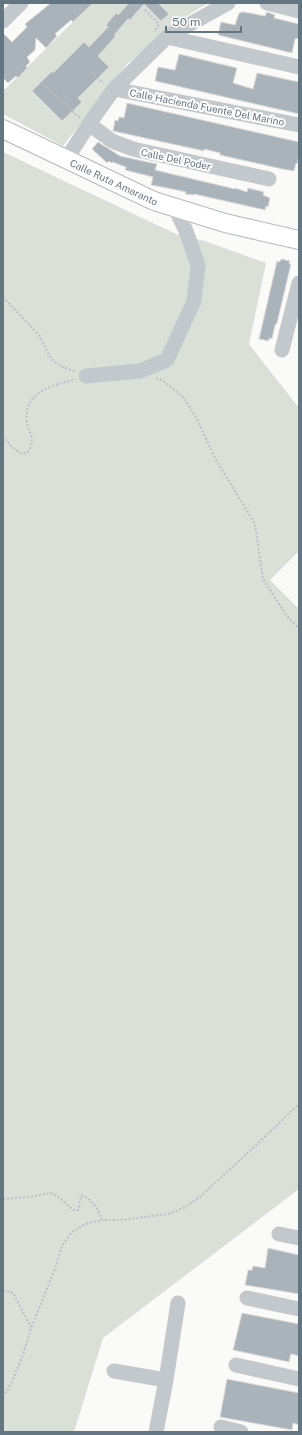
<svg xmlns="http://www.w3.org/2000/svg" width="302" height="1435" font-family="'Public Sans',sans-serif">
<rect width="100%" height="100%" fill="#fafaf8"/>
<path fill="#dadfd7" d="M92,3H208L182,19L127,64L63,146L3,114V91Z
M3,152L176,234L205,241L266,263L249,344L299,408V551L270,580L299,609V1189L103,1338L74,1432H3Z"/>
<path fill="#aab3b9" stroke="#dcdcda" d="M51,3H93L73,22L71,20L55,34L57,36L46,48L36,38L35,50L27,57L30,62L26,66L27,68L18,78L16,76L8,83L3,78V33L12,42L27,27L25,24Z
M129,3H158L169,14L161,21L144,4L130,20L128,19L115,34V37L98,56L109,67L78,98L82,102L62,121L32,91L52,71L53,73L84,42L89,47L108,27L106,25L116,13L118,15Z
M241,12H244L265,16L267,12L275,15L274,18L299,24V38L295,39L292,53L218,35L221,22L235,25L239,13H241Z
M179,54L237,68L233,83L253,89L257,73L299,82V114L155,81L158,67L175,70Z
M127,103L299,142V156L297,164L296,163L294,171L282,169L220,155V153L204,149V151L113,131L115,120L118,121L119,117L124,118Z
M98,142L120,156L157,164L155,170L235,189V188L247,192L248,188L264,192L263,195L270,198L268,207L266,206L265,210L194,194L193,195L185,194L186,192L177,190L151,185L153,177L125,170L126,167L112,162L111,163L109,161L107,163L92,149Z
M281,259L290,261L289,264H291L277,323L275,325L272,339L269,338V341L259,339L277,261L280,262Z
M268,1248L299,1255V1294L245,1285L248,1270H252L253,1266L265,1268Z
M242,1313L299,1324V1356L291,1354L289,1362L233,1350Z
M227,1379L299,1393V1425L293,1423L292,1430L220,1417Z"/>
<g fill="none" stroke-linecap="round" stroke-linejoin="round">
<g stroke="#b5babe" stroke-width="20">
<path id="major" d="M3,129L154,201L225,223L299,240"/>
</g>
<path stroke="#bbbfc2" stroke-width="2" stroke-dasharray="2 2" stroke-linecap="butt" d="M145,10L158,23V26L154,32
M91,72L103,83
M43,84L80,118
M3,297L39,335L51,359L61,366L76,372
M156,378L162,380L183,397L196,417L216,460L255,524L263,579L287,616L299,629
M3,436C8,444 14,449 22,454L28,452C36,438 29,435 27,422C23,391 52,386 76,379
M3,1199L29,1197L51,1193L61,1199L73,1210H78L81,1196H84C94,1202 98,1209 102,1220H120L169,1214L185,1207L201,1196L253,1148L299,1104
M3,1290L13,1293L31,1327
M3,1397L12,1382L24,1352L31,1328L55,1269L62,1246L71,1233L85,1224L102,1220"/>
<path stroke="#c3c8cc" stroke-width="15" d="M267,3L299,11
M3,21L21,3
M167,37L299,67
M114,89L299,125
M89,124L112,141L133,149L269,179
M66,160L89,124L114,89L167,37L228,3
M282,350L299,283
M86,376L140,371L167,360L194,301L198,265L186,231L175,208
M279,1234L299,1238
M247,1298L299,1309
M236,1365L299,1379
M114,1371L166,1380
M221,1427L241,1432
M156,1432L166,1380L178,1303"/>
<use href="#major" stroke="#fff" stroke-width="18"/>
</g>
<g text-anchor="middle" stroke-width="4" stroke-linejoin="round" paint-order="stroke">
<g font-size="10" fill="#657683" stroke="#fff">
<text transform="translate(207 107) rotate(11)" y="4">Calle Hacienda Fuente Del Marino</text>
<text transform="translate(176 159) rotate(12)" y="4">Calle Del Poder</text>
<text transform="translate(114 182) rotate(25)" y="4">Calle Ruta Amaranto</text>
</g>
</g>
<rect width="302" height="1435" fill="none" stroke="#657683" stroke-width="8"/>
<path d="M166 26v6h75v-6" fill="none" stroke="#657683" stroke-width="2"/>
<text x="172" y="26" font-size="12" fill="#657683" stroke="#ffffff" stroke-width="3" paint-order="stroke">50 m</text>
</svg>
